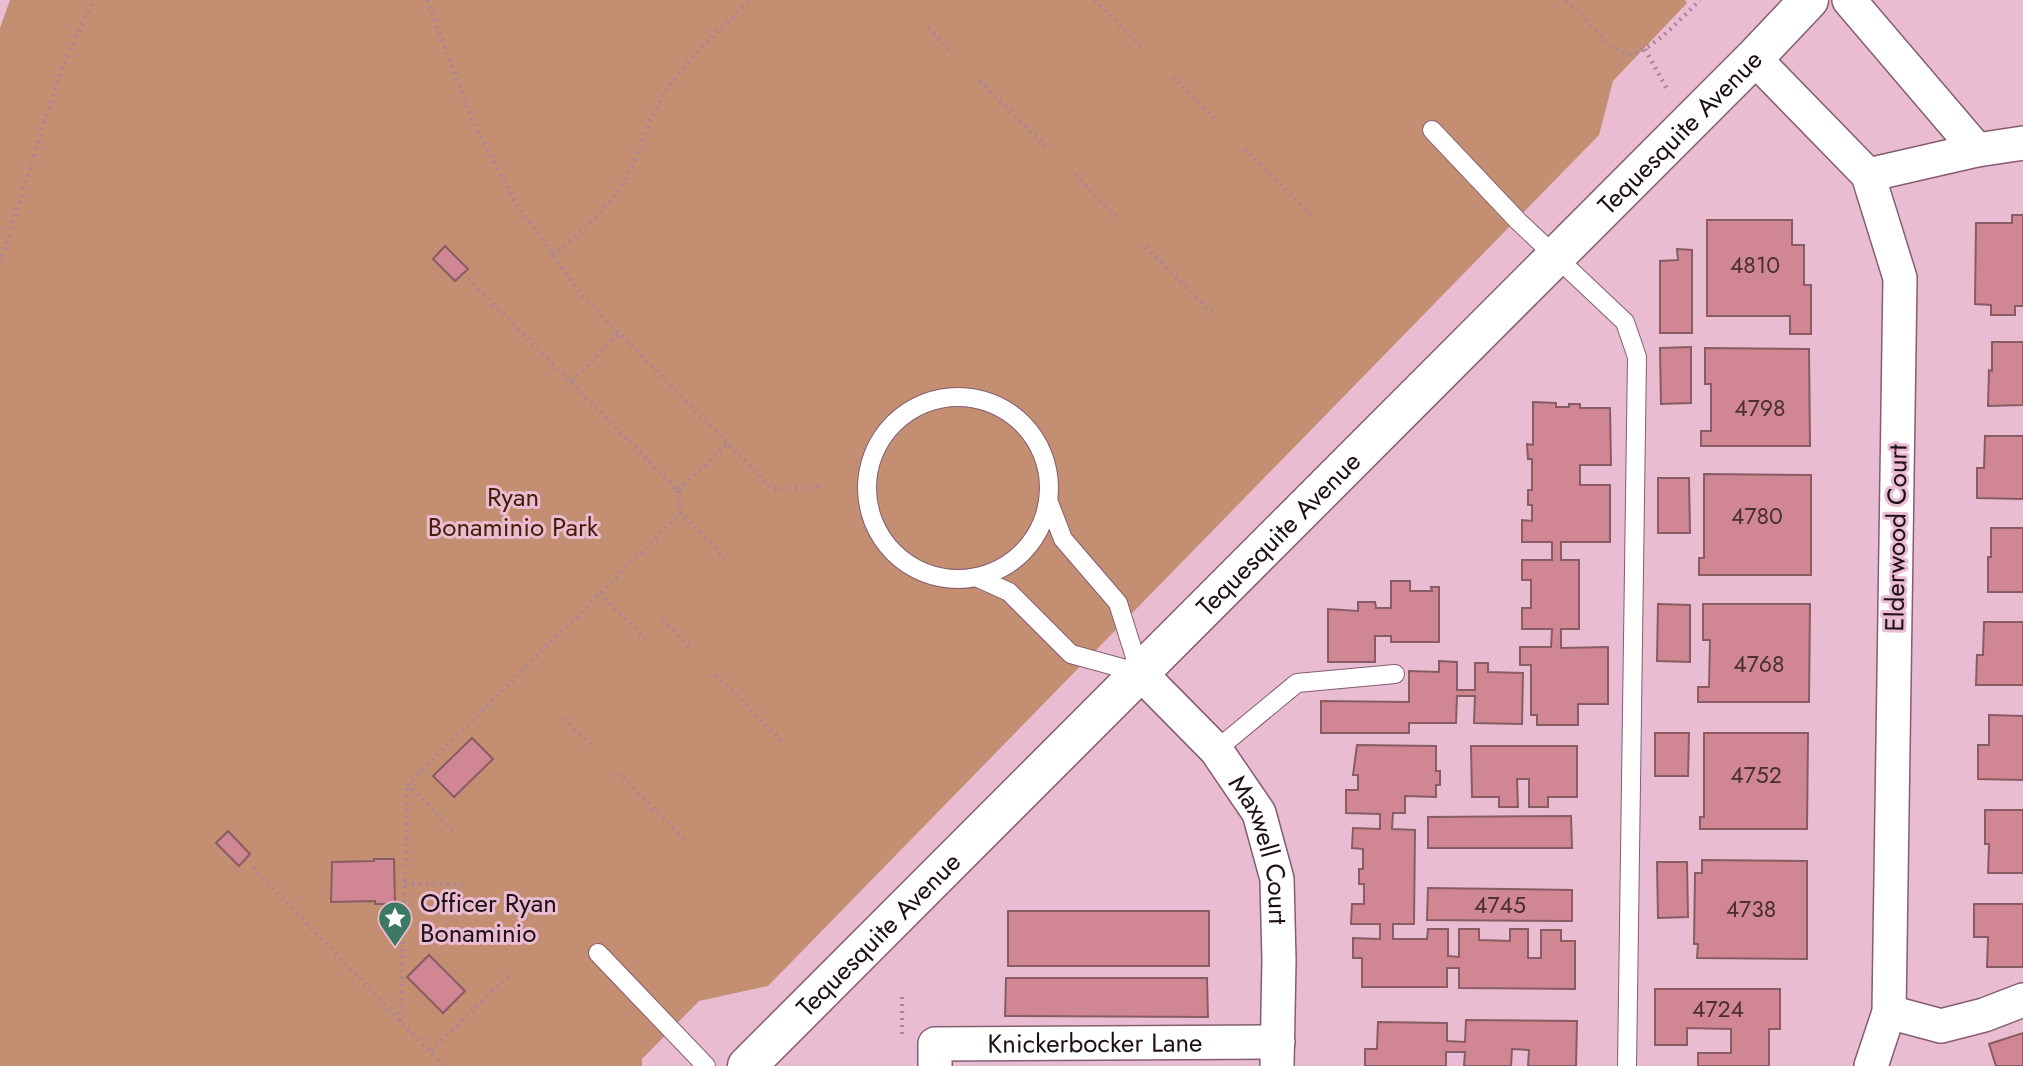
<svg xmlns="http://www.w3.org/2000/svg" width="2023" height="1066" font-family="Jost,sans-serif">
<rect width="100%" height="100%" fill="#eabcd1"/>
<path fill="#c38e72" d="M10,0H1685L1687,3L1613,81L1599,135L768,986L699,1001L642,1059V1066H0V28Z"/>
<path fill="#d08793" stroke="#885c63" stroke-width="2" d="M2012,215H2023V306H2015V315H1991V305L1975,304L1976,223H2012Z
M1707,220H1792V245H1804V285H1811V334H1790V316H1707Z
M445,246L468,269L455,281L433,259Z
M1677,249L1692,250V333H1660V261L1678,260Z
M1992,342H2023V405L1988,406L1989,370L1992,371Z
M1691,347V403L1661,404L1660,348Z
M1705,348L1809,349L1810,446H1701V431H1711V384H1705Z
M1533,402L1556,403V407H1569V404H1580V408H1610L1611,465H1580V485H1610V542H1561V560H1579V629H1561V648L1608,647V704H1578V725H1537V715H1531V665H1520V647H1551L1552,629H1522V608H1531V580H1522V560H1552V542H1522V520L1532,521V505H1528V490H1532V459H1528L1527,444L1533,445Z
M1985,436H2023V499L1977,498V468H1984Z
M1704,474L1811,475V575H1699V558H1704Z
M1658,478H1689L1690,533H1658Z
M1991,528H2023V592H1988V557H1991Z
M1391,581H1410V591H1432L1431,587H1439V642H1391V636H1375V662H1328V609L1358,611V602H1375L1376,608H1391Z
M1658,604L1690,605V662L1657,661Z
M1703,604H1810L1809,702H1698V687H1709L1710,640H1703Z
M1984,622H2023V685H1976L1977,655H1983Z
M1439,661L1457,662V690H1475V663H1488V672L1523,673L1522,724L1474,723L1475,696H1457L1456,723H1409V733H1321V701L1409,702V671L1439,672Z
M1989,715L2023,716V780L1978,779V745H1989Z
M1655,733H1689L1688,776H1655Z
M1704,733H1808L1807,829H1700V817H1704Z
M472,738L493,759L454,797L433,776Z
M1357,745L1436,746V771H1440V785H1436V797L1405,796V813H1393L1392,829L1415,830L1414,924H1393V939H1427L1428,929H1448V956L1459,957V929H1479V940L1510,941V929H1528V958H1541V930H1561V941H1575V989L1459,988V968H1447V987H1362V958H1353V938L1380,939V924H1351L1352,904H1364V884H1359V869H1363V849L1352,848L1353,828L1380,829V814L1346,813V790H1358V775H1353Z
M1471,746H1577V797H1548V807H1529V779H1517L1518,807H1499V797H1472Z
M1985,810H2023V873H1988L1989,844H1985Z
M1571,816L1572,848H1428V817Z
M228,831L250,854L239,866L216,843Z
M374,859H394L395,904H375V901L331,902L332,862L374,861Z
M1702,860L1807,861V959L1697,958L1698,944H1694L1695,873H1702Z
M1657,862H1687L1688,917L1658,918Z
M1428,888L1572,890V921L1427,920Z
M1974,904H2023V967H1987L1988,937H1974Z
M1008,911H1209V966H1008Z
M429,955L465,991L443,1013L407,977Z
M1006,978H1207L1208,1017L1005,1016Z
M1655,989H1780V1029H1769V1066H1698V1053H1731V1029L1687,1028V1045H1655Z
M1466,1020L1577,1021L1576,1066H1528L1529,1050L1512,1049L1511,1066H1464L1465,1052H1446V1066H1365V1049H1377L1378,1022L1447,1023V1041L1465,1042Z
M2023,1033V1066H1996L1989,1044Z"/>
<g fill="none" stroke-linecap="round" stroke-linejoin="round">
<g stroke="#855d70" stroke-width="20">
<path id="lane" d="M1432,130L1518,221L1625,322L1637,357L1627,1066
M867 488a91 91 0 1 1 182 0a91 91 0 1 1-182 0Z
M1048,500L1063,539L1118,603L1140,673
M976,577L1009,592L1071,654L1140,673
M1216,750L1297,683L1395,674
M598,953L706,1066"/>
</g>
<g stroke="#855d70" stroke-width="36">
<g id="street">
<path d="M1849,0L1977,150L2023,143"/>
<path d="M1754,58L1868,175L1900,278L1889,1012L1871,1066"/>
<path d="M1868,175L1977,150"/>
<path id="s1" d="M1140,673L1216,750L1259,813L1277,879L1279,960L1277,1066"/>
<path d="M1889,1012L1941,1026L1984,1015L2023,1000"/>
<path id="s2" d="M935,1066V1044L1278,1042"/>
</g>
</g>
<g stroke="#855d70" stroke-width="41">
<g id="secondary">
<path id="s3" d="M747,1066L1754,58L1809,0"/>
</g>
</g>
<path stroke="#aa8596" stroke-width="4.5" stroke-dasharray="2 5" stroke-linecap="butt" d="M427,0L472,120L515,202L584,298L773,489L823,487
M1095,0L1145,50
M1566,0L1613,48L1631,55C1660,44 1678,21 1700,0
M928,28L953,53
M1645,49L1667,89
M1173,77L1218,122
M980,81L1047,148
M1245,149L1312,216
M1075,175L1119,220
M1146,247L1213,314
M553,255C585,230 613,204 631,168C642,146 648,121 661,99C683,61 719,31 750,0
M0,263L60,73L93,0
M468,279L571,382L619,333
M571,382L678,491L728,443
M678,491L681,513L725,558
M600,593L645,639
M663,620L691,649
M716,675L782,741
M564,719L593,747
M618,773L684,839
M453,830L408,784L681,513
M253,867L430,1052
M405,884L466,885
M400,1021L408,785
M902,1034V993
M443,1066L430,1052L512,972"/>
<use href="#lane" stroke="#fff" stroke-width="18"/>
<use href="#street" stroke="#fff" stroke-width="33"/>
<use href="#secondary" stroke="#fff" stroke-width="38"/>
</g>
<defs>
<g id="sight-pin" transform="scale(1.75)"><path d="M0 17L-7.5 6A9.5 9.5 0 1 1 7.5 6Z" fill="#3c7964" stroke="#eabcd1"/><path d="M0-6L1.8-2.2L6-1.7L2.9 1.2L3.7 5.4L0 3.3L-3.7 5.4L-2.9 1.2L-6-1.7L-1.8-2.2Z" fill="#fff"/></g>
</defs>
<g fill-rule="evenodd">
<use href="#sight-pin" x="395" y="918"/>
</g>
<g text-anchor="middle" stroke-width="6" stroke-linejoin="round" paint-order="stroke">
<g font-size="23" fill="#4a2d35">
<text x="1755" y="273">4810</text>
<text x="1760" y="416">4798</text>
<text x="1757" y="524">4780</text>
<text x="1759" y="672">4768</text>
<text x="1756" y="783">4752</text>
<text x="1500" y="913">4745</text>
<text x="1751" y="917">4738</text>
<text x="1718" y="1017">4724</text>
</g>
<g font-size="26" fill="#1e0f16" stroke="#eabcd1">
<text dy="9" stroke="none"><textPath href="#s3" startOffset="1320">Tequesquite Avenue</textPath></text>
<text dy="9" stroke="none"><textPath href="#s3" startOffset="752">Tequesquite Avenue</textPath></text>
<text transform="translate(1896 538) rotate(-89)" y="9">Elderwood Court</text>
<text dy="9" stroke="none"><textPath href="#s1" startOffset="220">Maxwell Court</textPath></text>
<text dy="9" stroke="none"><textPath href="#s3" startOffset="186">Tequesquite Avenue</textPath></text>
<text dy="9" stroke="none"><textPath href="#s2" startOffset="182">Knickerbocker Lane</textPath></text>
</g>
<g font-size="26" fill="#471e04" stroke="#eabcd1">
<text x="513" y="506">Ryan<tspan x="513" dy="30">Bonaminio Park</tspan></text>
</g>
<g font-size="26" fill="#1e0f16" stroke="#eabcd1" text-anchor="start">
<text x="420" y="912">Officer Ryan<tspan x="420" dy="30">Bonaminio</tspan></text>
</g>
</g>
</svg>
